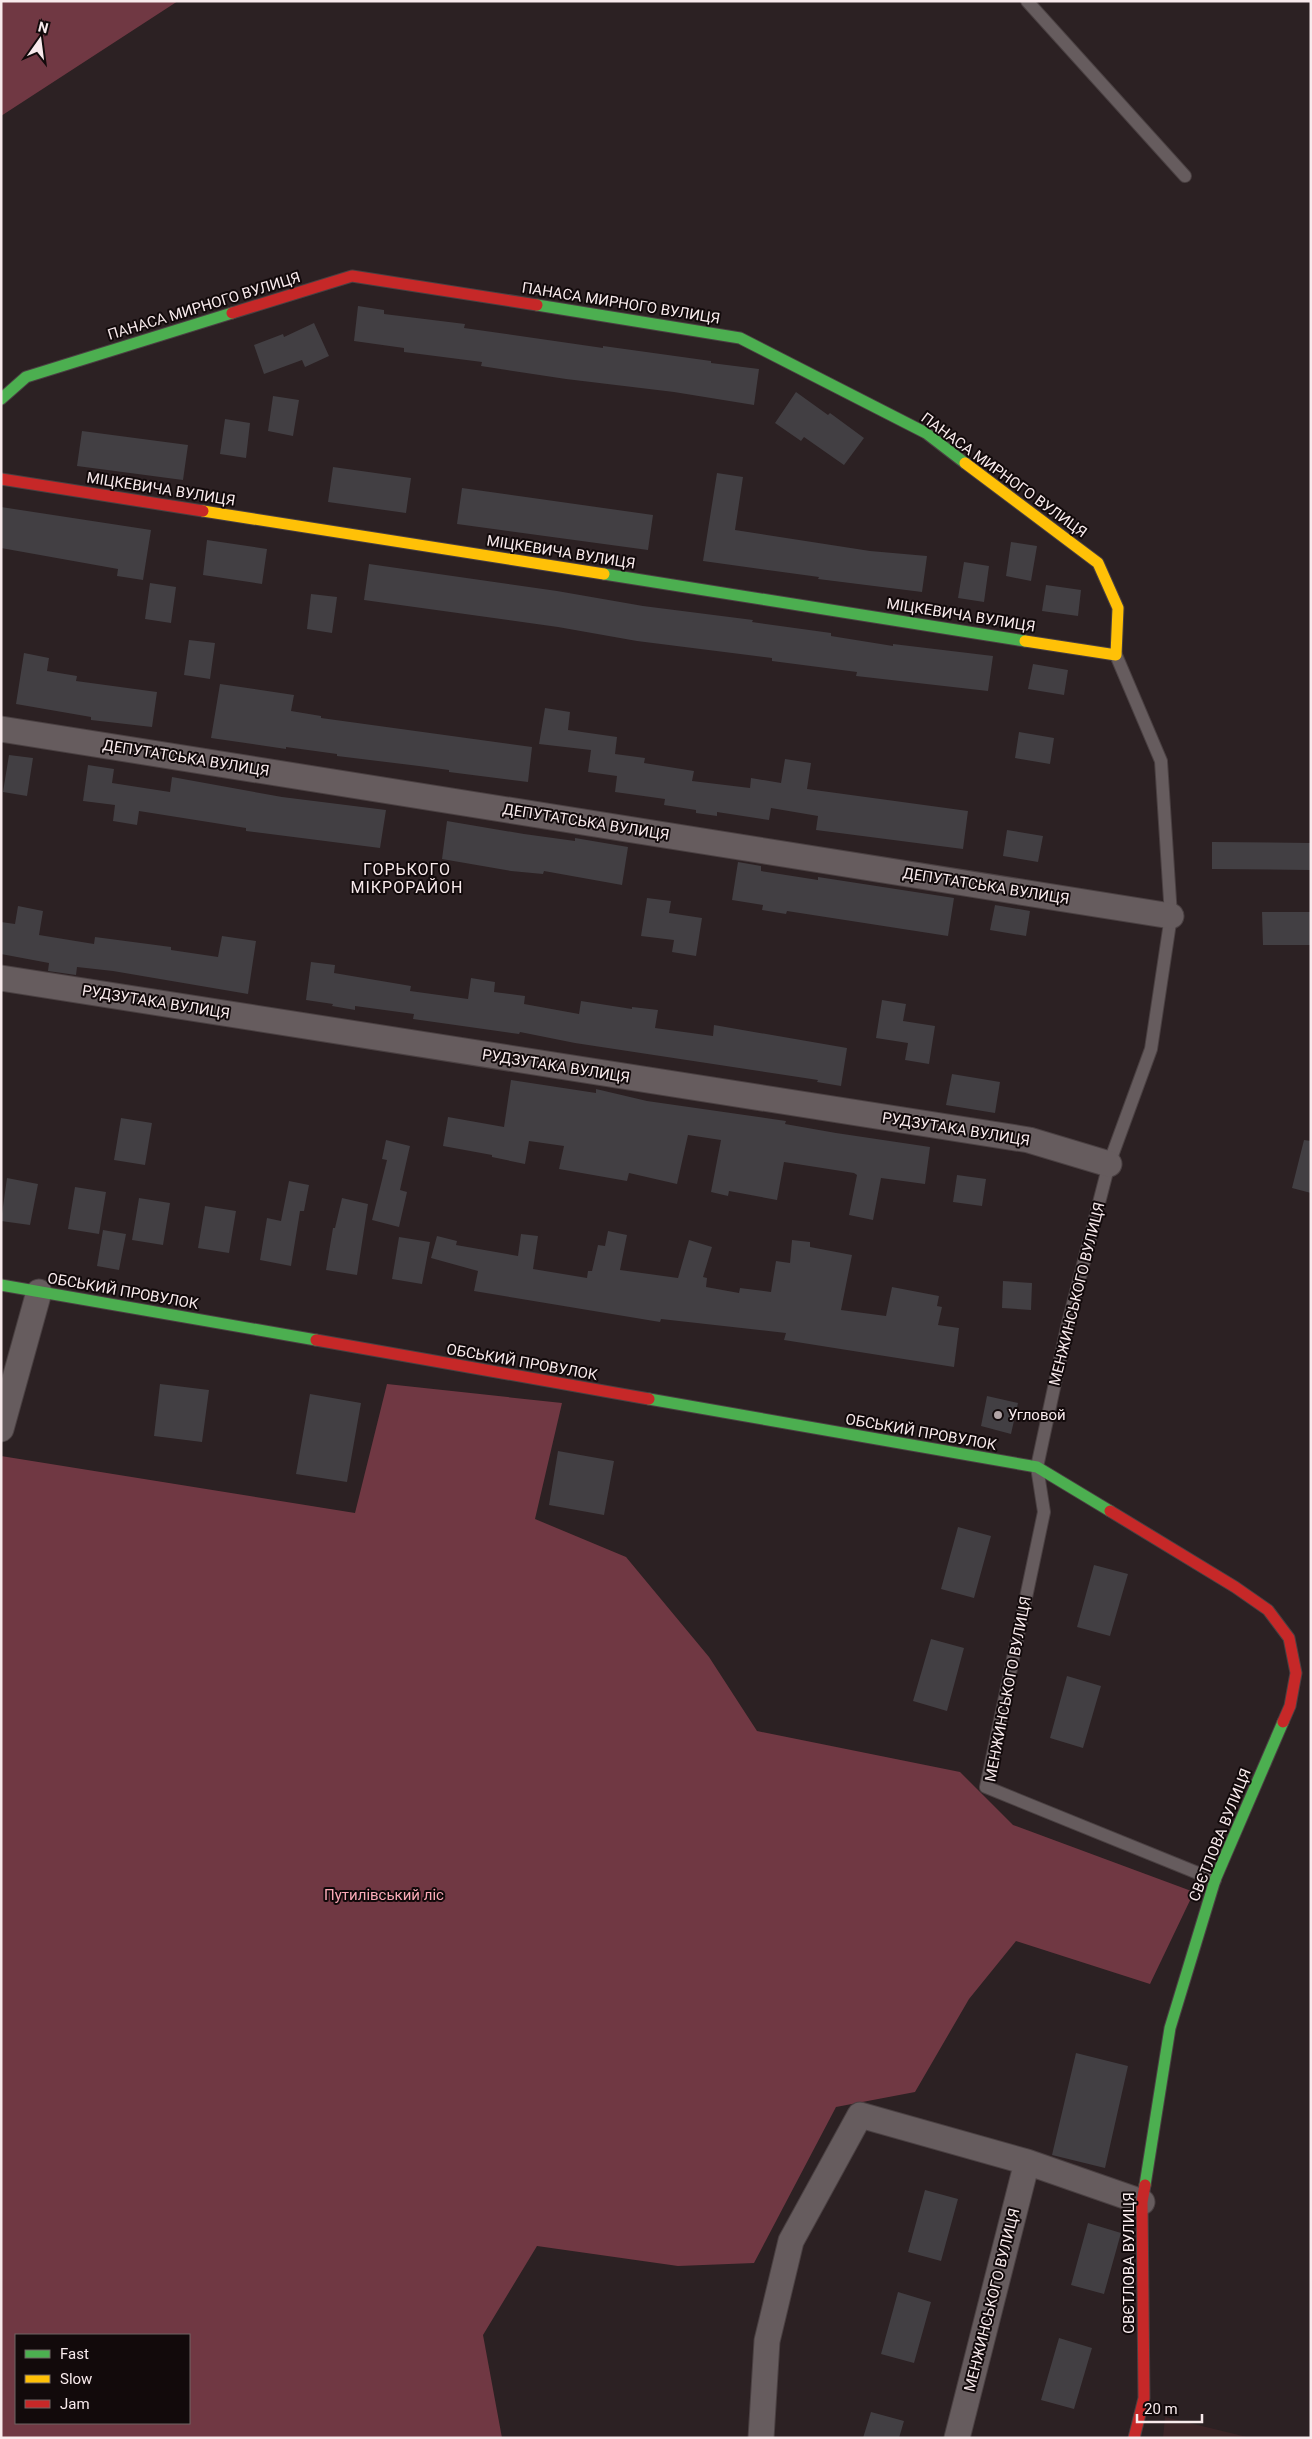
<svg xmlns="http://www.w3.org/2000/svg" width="1312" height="2439" font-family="Roboto,sans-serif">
<rect width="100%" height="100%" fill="#2c2123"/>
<path fill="#3c2427" d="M1165,2417L1251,2438H1163Z"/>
<path fill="#703843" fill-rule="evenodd" d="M1,1H178L1,116Z
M387,1384L562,1403L535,1519L626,1557L709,1657L757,1731L960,1772L1013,1825L1194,1892L1150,1984L1016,1941L969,1999L915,2092L836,2107L754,2263L678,2266L537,2246L483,2335L502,2438H1V1456L355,1513ZM16,2335H189V2423H16Z"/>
<path fill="#423f43" d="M358,306L384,310V314L465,324L464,328L603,348V346L711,361V363L759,369L754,405L674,392L566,379L481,366L482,362L404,352V348L354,341Z
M314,323L329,356L305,367L302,360L264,374L254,345L283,334L284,337Z
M796,392L828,415L830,413L864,438L844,465L804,437L801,441L775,423Z
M273,396L299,400L293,436L268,431Z
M225,419L250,423L246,458L220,454Z
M82,431L188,445L183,480L77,466Z
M333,467L411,478L406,513L328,502Z
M717,473L743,477L735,530L870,551L927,556L922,592L818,579L819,577L703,561Z
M462,488L653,515L648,550L457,524Z
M1,507L151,530L143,580L117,576L118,569L1,548Z
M207,540L267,549L262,584L203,575Z
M1011,542L1037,546L1031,581L1006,576Z
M964,562L989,566L984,602L958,598Z
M369,564L557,591L643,606L753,620L752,622L831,633V636L893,646V644L993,656L988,691L856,676L857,672L772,661V658L637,641L558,627L364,600Z
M150,583L176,587L171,623L145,619Z
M1046,585L1081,590L1078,616L1042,611Z
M311,594L337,597L332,633L307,629Z
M189,640L215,643L210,679L184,675Z
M24,653L49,658L47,671L77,676L76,681L157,692L152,727L91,720V717L16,704Z
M1033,664L1068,670L1064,695L1028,689Z
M220,684L294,695L291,711L321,716V718L532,747L528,782L449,772V770L419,766L337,756V754L286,747V749L211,738Z
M545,708L570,712L568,730L617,737L615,754L645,758L644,763L694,771L692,781L750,788L751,778L781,783L785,759L811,763L807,789L968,811L963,849L816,830L818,816L771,808L769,820L717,812V816L696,813V810L664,805L665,799L615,792L617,776L588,772L591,750L539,744Z
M1019,732L1054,738L1050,764L1015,758Z
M9,755L33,758L27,796L3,792Z
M88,765L114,769L112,783L170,792L172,777L282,797L386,810L380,848L270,834L246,831V828L139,811L137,825L113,821L115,805L83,801Z
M447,821L524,834L575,841V838L628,847L622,885L544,871L543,874L511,871L442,859Z
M1007,830L1043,836L1038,862L1003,856Z
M1212,842L1311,843V870L1212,869Z
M738,862L761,866V871L818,880V877L954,898L948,936L787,911L786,914L762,910L763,905L732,900Z
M647,898L671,901L669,913L702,918L696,956L672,952L674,940L641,936Z
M995,905L1030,911L1026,936L990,930Z
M18,906L43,911L39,935L94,944L95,937L171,947V950L218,957L222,936L256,941L248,994L113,971L77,967L76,975L48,971L49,963L1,954V922L15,924Z
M1262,912H1311V945H1263Z
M311,962L335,965L334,973L411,986L410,991L468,999L471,978L495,982L494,992L525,996L524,1004L579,1014L581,1001L632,1009V1007L658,1010L655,1028L713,1036L714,1025L847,1048L841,1086L817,1082L818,1080L575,1043L520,1032L519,1034L413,1019L414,1014L355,1006V1010L332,1006L333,1004L306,1000Z
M882,1000L906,1004L903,1021L935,1026L929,1064L905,1060L908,1043L876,1038Z
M952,1074L1000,1082L995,1113L946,1105Z
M511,1080L596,1093V1089L647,1101L786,1121L785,1124L836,1133L930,1147L925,1184L881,1178L873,1220L849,1215L857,1175L854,1173L784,1162L777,1200L729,1191L728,1196L711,1192L721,1140L688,1135L677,1184L629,1173L627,1181L559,1169L564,1146L529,1141L525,1164L492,1157V1155L443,1146L448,1117L504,1127Z
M121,1118L152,1123L145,1165L114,1160Z
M386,1140L410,1146L400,1190L407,1192L399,1227L372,1220L387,1160L382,1159Z
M1304,1140L1311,1141V1193L1292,1188Z
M957,1175L986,1179L982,1206L953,1202Z
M7,1178L38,1184L30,1225L1,1221Z
M289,1181L309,1185L304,1211H300L291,1266L260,1260L267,1218L281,1221Z
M75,1187L106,1192L99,1234L68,1229Z
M139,1198L170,1203L163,1245L132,1240Z
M342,1198L368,1204L357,1275L326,1270L333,1228H335Z
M205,1206L236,1211L229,1253L198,1248Z
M103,1230L126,1234L119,1270L97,1266Z
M608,1231L627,1235L620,1270L678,1278L689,1240L712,1247L703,1277L707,1278L706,1287L739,1293L740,1288L771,1292L776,1261L790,1263L792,1240L810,1242V1247L852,1255L841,1310L886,1316L892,1287L939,1296L937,1306L942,1307L938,1325L959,1328L954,1367L784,1340L786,1333L661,1319L660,1322L474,1291L478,1271L431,1258L437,1236L457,1241L456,1245L518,1256L521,1234L538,1236L533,1269L587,1278L588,1271H592L598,1245L605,1246Z
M399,1237L430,1242L422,1284L392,1279Z
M1003,1281L1032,1283L1031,1310L1002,1308Z
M160,1384L209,1390L202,1442L154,1436Z
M310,1394L361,1403L347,1482L296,1474Z
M987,1396L1018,1403L1011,1434L981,1426Z
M558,1451L614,1461L604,1515L549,1505Z
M958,1527L991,1536L974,1598L941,1589Z
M1094,1565L1128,1574L1110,1636L1077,1627Z
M931,1639L964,1648L947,1711L913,1701Z
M1067,1676L1101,1686L1083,1748L1050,1738Z
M1076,2053L1128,2066L1105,2168L1052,2155Z
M925,2190L958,2199L941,2261L908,2252Z
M1088,2223L1121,2233L1104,2294L1071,2285Z
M898,2292L931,2302L914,2363L881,2354Z
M1059,2338L1092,2348L1074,2409L1041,2400Z
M871,2412L904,2421L899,2438H863Z"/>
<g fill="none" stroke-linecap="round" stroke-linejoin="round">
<g stroke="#4a4042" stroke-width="14">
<path id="lane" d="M1027,1L1185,176
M1116,655L1161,761L1171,916L1151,1049L1109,1164L1067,1327L1037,1467L1044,1512L986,1787L1215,1880"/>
</g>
<g stroke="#4a4042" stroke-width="27">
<path id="street" d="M1,729L1171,916
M1,978L1029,1140L1109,1164
M1,1429L39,1292
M761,2438L767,2341L791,2241L860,2115L1027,2162L1142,2202
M957,2438L1027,2162"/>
</g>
<g stroke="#4a4042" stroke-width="13">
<path id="fast" d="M537,305L740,338L926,433L965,463
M1,399L26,377L232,313
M604,574L1025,641
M1,1285L316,1340
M649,1399L1037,1467L1110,1511
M1145,2185L1170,2028L1215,1880L1283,1722"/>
</g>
<g stroke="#4a4042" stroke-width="13">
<path id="slow" d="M965,463L1098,563L1118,608L1116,655L1025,641
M203,511L604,574"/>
</g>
<g stroke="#4a4042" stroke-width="13">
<path id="jam" d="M232,313L352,276L537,305
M1,479L203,511
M316,1340L649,1399
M1110,1511L1235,1587L1268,1610L1289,1638L1296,1673L1290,1706L1283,1722
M1134,2438L1144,2398L1142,2202L1145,2185"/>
</g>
<use href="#lane" stroke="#665c5e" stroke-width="12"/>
<use href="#street" stroke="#665c5e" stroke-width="25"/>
<use href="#fast" stroke="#4caf50" stroke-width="11"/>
<use href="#slow" stroke="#ffc107" stroke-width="11"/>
<use href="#jam" stroke="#c62828" stroke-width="11"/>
</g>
<circle fill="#b1a4a6" stroke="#120a0b" stroke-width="2" cx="998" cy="1415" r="5"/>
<g text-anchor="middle" stroke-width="4" stroke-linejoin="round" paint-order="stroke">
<g font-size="15" fill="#f8eaec" stroke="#120a0b">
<text transform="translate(621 303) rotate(9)" y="5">ПАНАСА МИРНОГО ВУЛИЦЯ</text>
<text transform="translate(204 306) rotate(-17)" y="5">ПАНАСА МИРНОГО ВУЛИЦЯ</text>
<text transform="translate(1004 475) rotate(36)" y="5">ПАНАСА МИРНОГО ВУЛИЦЯ</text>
<text transform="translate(161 489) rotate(9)" y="5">МІЦКЕВИЧА ВУЛИЦЯ</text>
<text transform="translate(561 552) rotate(9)" y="5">МІЦКЕВИЧА ВУЛИЦЯ</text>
<text transform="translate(961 615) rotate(9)" y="5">МІЦКЕВИЧА ВУЛИЦЯ</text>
<text transform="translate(186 758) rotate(9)" y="5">ДЕПУТАТСЬКА ВУЛИЦЯ</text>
<text transform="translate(586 822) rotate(9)" y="5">ДЕПУТАТСЬКА ВУЛИЦЯ</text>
<text transform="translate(986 886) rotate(9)" y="5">ДЕПУТАТСЬКА ВУЛИЦЯ</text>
<text transform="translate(156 1002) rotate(9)" y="5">РУДЗУТАКА ВУЛИЦЯ</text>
<text transform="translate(556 1066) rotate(9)" y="5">РУДЗУТАКА ВУЛИЦЯ</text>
<text transform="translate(956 1129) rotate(9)" y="5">РУДЗУТАКА ВУЛИЦЯ</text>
<text transform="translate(123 1291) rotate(10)" y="5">ОБСЬКИЙ ПРОВУЛОК</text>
<text transform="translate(1077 1294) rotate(-76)" y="5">МЕНЖИНСЬКОГО ВУЛИЦЯ</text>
<text transform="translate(522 1362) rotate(10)" y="5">ОБСЬКИЙ ПРОВУЛОК</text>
<text transform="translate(921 1432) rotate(10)" y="5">ОБСЬКИЙ ПРОВУЛОК</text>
<text transform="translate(1008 1689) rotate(-79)" y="5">МЕНЖИНСЬКОГО ВУЛИЦЯ</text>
<text transform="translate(1220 1835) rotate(-68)" y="5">СВЄТЛОВА ВУЛИЦЯ</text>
<text transform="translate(1129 2263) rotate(-90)" y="5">СВЄТЛОВА ВУЛИЦЯ</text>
<text transform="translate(992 2300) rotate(-76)" y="5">МЕНЖИНСЬКОГО ВУЛИЦЯ</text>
</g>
<g font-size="15" fill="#f8eaec" stroke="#120a0b" text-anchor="start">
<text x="1008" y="1420">Угловой</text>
</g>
<g font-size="15" fill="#faaab7" stroke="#120a0b">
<text x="384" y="1900">Путилівський ліс</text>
</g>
<g font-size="16" letter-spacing="1" fill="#f8eaec" stroke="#120a0b">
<text x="407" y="875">ГОРЬКОГО<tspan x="407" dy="18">МІКРОРАЙОН</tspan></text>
</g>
</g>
<rect width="1312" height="2439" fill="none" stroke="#f8eaec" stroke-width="5"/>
<rect x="15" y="2334" width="175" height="90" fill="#120a0b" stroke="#6e6465"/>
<rect x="25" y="2350" width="25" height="8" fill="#4caf50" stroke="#6e6465"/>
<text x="60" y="2359" font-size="15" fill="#f8eaec">Fast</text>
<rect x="25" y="2375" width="25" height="8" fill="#ffc107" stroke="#6e6465"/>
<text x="60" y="2384" font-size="15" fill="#f8eaec">Slow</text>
<rect x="25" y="2400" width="25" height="8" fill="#c62828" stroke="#6e6465"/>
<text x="60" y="2409" font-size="15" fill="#f8eaec">Jam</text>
<g transform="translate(40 40) rotate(14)" stroke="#120a0b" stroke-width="4" paint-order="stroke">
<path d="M0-4L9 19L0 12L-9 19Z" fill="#f8eaec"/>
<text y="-8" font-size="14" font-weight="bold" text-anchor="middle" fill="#f8eaec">N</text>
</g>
<path d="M1137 2414v8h65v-8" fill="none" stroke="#f8eaec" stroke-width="2.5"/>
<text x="1144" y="2414" font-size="15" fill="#f8eaec" stroke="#120a0b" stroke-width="4" paint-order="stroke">20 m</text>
</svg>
